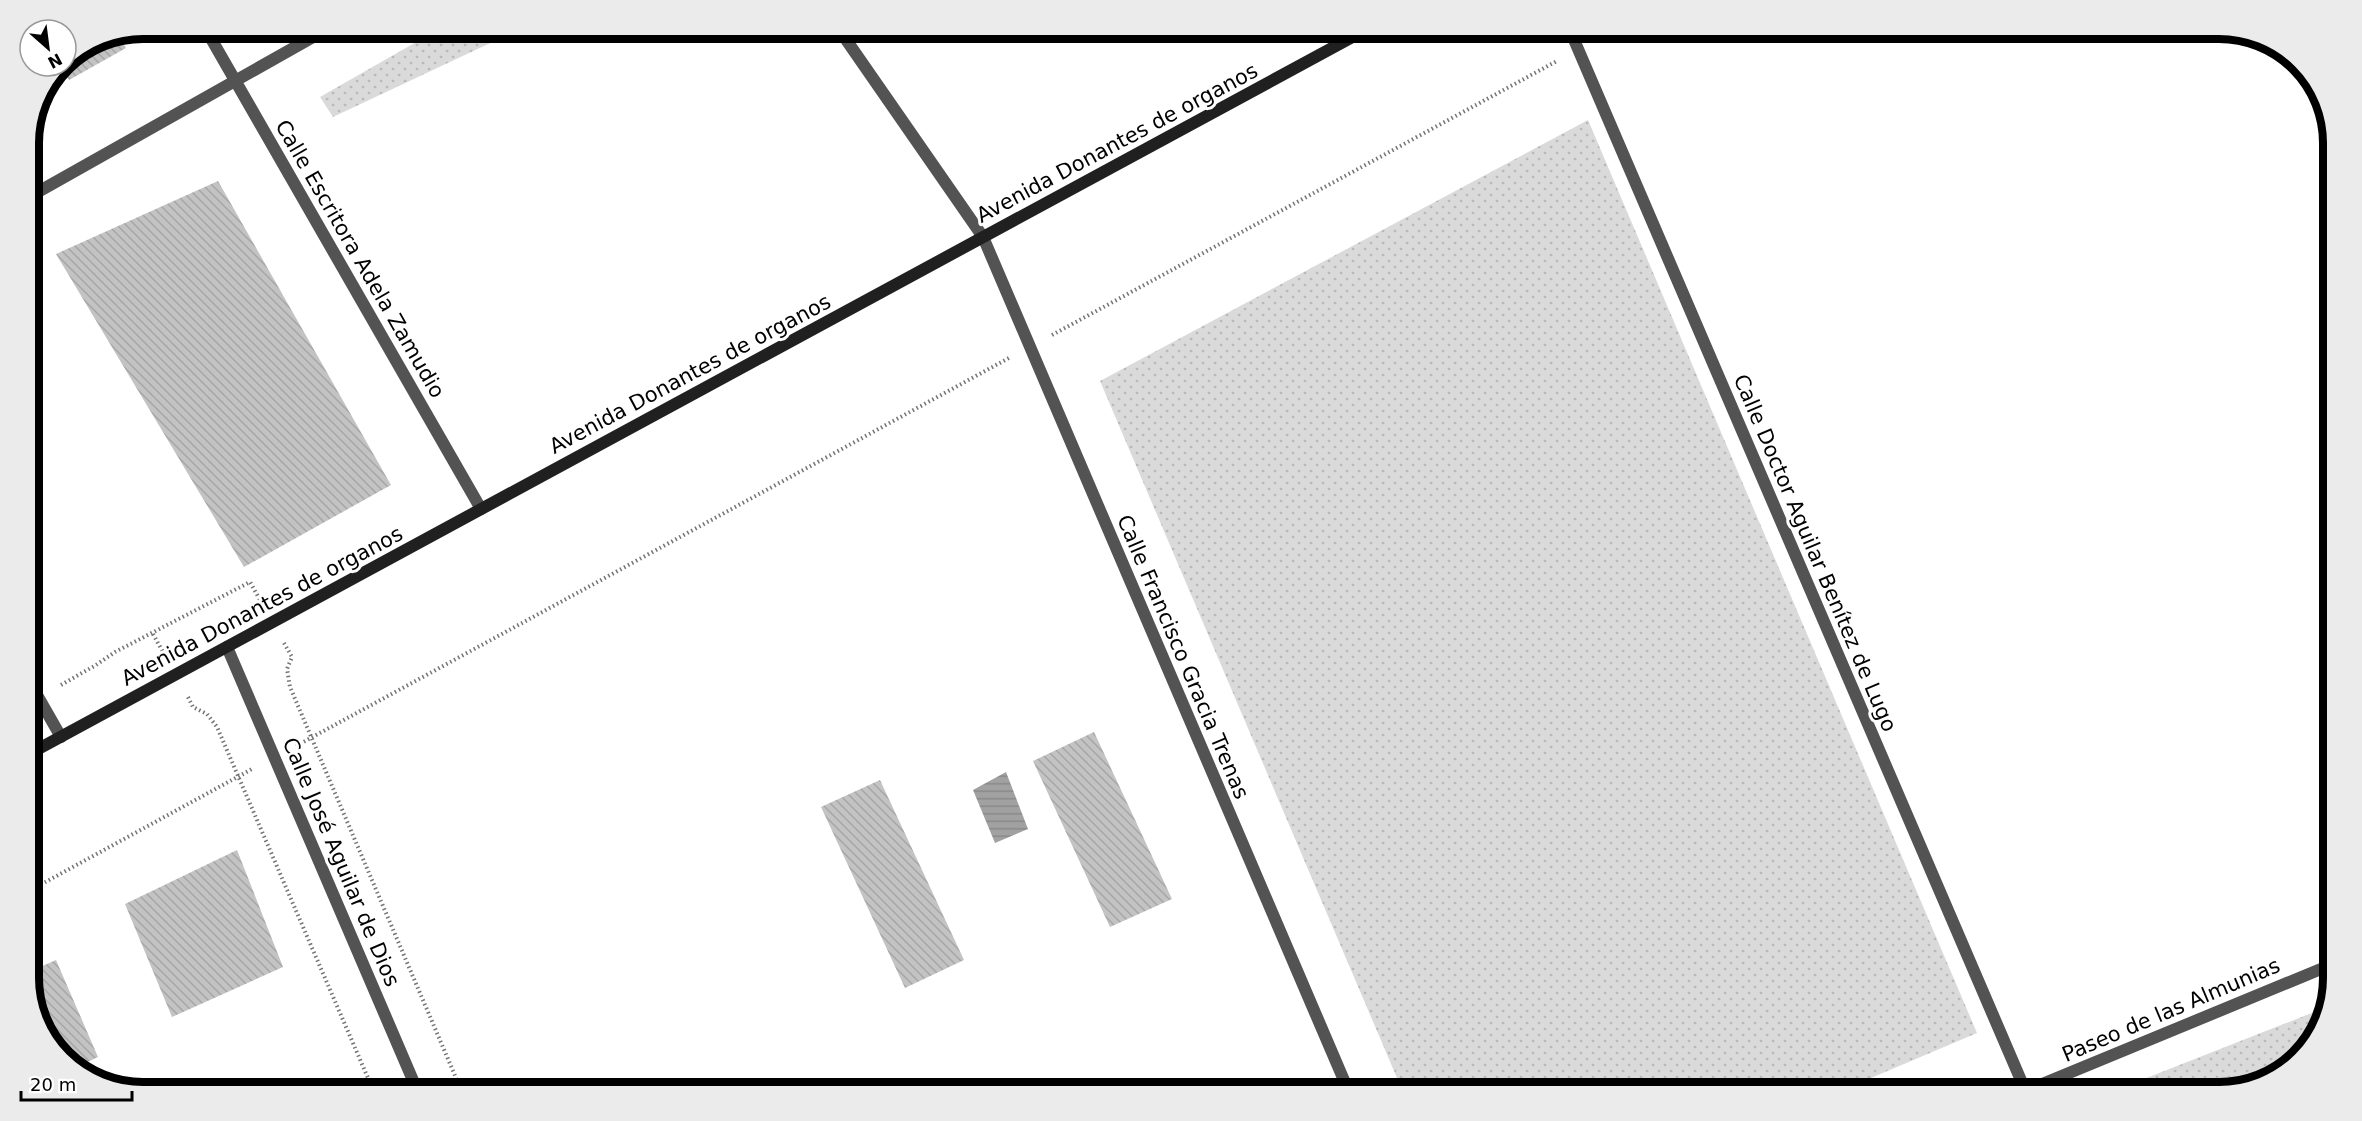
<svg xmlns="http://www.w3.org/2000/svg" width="2362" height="1121" font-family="'DejaVu Sans',sans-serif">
<defs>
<pattern id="grass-dots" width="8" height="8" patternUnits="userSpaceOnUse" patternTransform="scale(1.5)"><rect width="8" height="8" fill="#dadada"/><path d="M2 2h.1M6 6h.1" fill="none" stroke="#b9b9b9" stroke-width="1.8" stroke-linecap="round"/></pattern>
<pattern id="water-rules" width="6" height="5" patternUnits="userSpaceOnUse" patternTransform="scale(1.5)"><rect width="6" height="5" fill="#a1a1a1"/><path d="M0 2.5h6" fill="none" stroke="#898989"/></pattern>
<pattern id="building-back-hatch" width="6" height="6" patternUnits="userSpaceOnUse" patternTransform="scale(1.5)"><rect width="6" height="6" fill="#c3c3c3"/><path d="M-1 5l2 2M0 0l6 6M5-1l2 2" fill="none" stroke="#a6a6a6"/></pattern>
</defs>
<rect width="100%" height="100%" fill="#fff"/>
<path fill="url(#grass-dots)" d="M439,29H520L333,117L320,97Z
M1588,120L1977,1033L1838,1092H1403L1100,381Z
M2327,1007L2322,1028L2282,1073L2219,1092H2111Z"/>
<path fill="url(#water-rules)" d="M1006,772L1028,829L995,843L973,790Z"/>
<path fill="url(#building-back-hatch)" d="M118,34L126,48L69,80L61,66H66V59L100,37Z
M218,181L391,485L244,567L56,254Z
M1094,732L1172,899L1110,927L1033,761Z
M880,780L964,960L905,988L821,807Z
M237,850L283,967L172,1017L125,904Z
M56,960L98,1057L77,1067L48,1042L29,986V972Z"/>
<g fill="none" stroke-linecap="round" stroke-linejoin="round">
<path stroke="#757575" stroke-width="4" stroke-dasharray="1.5 3" stroke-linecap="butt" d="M1601,37L1616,28
M1052,335L1557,61
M153,634L164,654
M284,643L292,657L287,669L290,687L462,1092
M61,685L96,665L115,652L250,582L260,600
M188,697L193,707L207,714L217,727L374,1092
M296,746L1009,358
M29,891L252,769"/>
<path stroke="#535353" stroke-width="12" d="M205,28L481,509
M838,28L983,237L1349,1092
M1569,28L2026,1092
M29,197L329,28
M227,647L418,1092
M29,681L61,737
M2023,1092L2333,964"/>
<path stroke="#202020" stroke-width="12" d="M29,754L1369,28"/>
</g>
<g text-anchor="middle" stroke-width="6" stroke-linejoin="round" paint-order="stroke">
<g font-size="21" fill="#000" stroke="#fff">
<text transform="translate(1117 143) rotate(-28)" y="7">Avenida Donantes de organos</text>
<text transform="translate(360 259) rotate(60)" y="7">Calle Escritora Adela Zamudio</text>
<text transform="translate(690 374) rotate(-28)" y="7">Avenida Donantes de organos</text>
<text transform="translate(1815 553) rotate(67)" y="7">Calle Doctor Aguilar Benítez de Lugo</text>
<text transform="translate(262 606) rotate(-28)" y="7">Avenida Donantes de organos</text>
<text transform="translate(1183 657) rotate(67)" y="7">Calle Francisco Gracia Trenas</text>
<text transform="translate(341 862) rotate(67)" y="7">Calle José Aguilar de Dios</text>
<text transform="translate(2171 1010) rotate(-23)" y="7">Paseo de las Almunias</text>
</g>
</g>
<path d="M0 0H2362V1121H0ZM143 39H2219A104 104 0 0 1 2323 143V978A104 104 0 0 1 2219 1082H143A104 104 0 0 1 39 978V143A104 104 0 0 1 143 39Z" fill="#ebebeb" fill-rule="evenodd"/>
<path fill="none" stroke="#000" stroke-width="8" d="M143 39H2219A104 104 0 0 1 2323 143V978A104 104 0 0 1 2219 1082H143A104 104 0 0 1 39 978V143A104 104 0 0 1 143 39Z"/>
<g transform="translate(48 48) rotate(152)"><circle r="28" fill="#ffffff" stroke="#999999" stroke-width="1.5"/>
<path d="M0-4.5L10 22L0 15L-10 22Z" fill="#000000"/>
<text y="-9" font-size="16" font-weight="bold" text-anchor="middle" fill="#000000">N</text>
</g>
<path d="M21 1091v9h111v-9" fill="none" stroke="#000000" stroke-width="3"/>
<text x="30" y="1091" font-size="18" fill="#000000" stroke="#ffffff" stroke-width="4.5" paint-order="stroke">20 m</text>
</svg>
